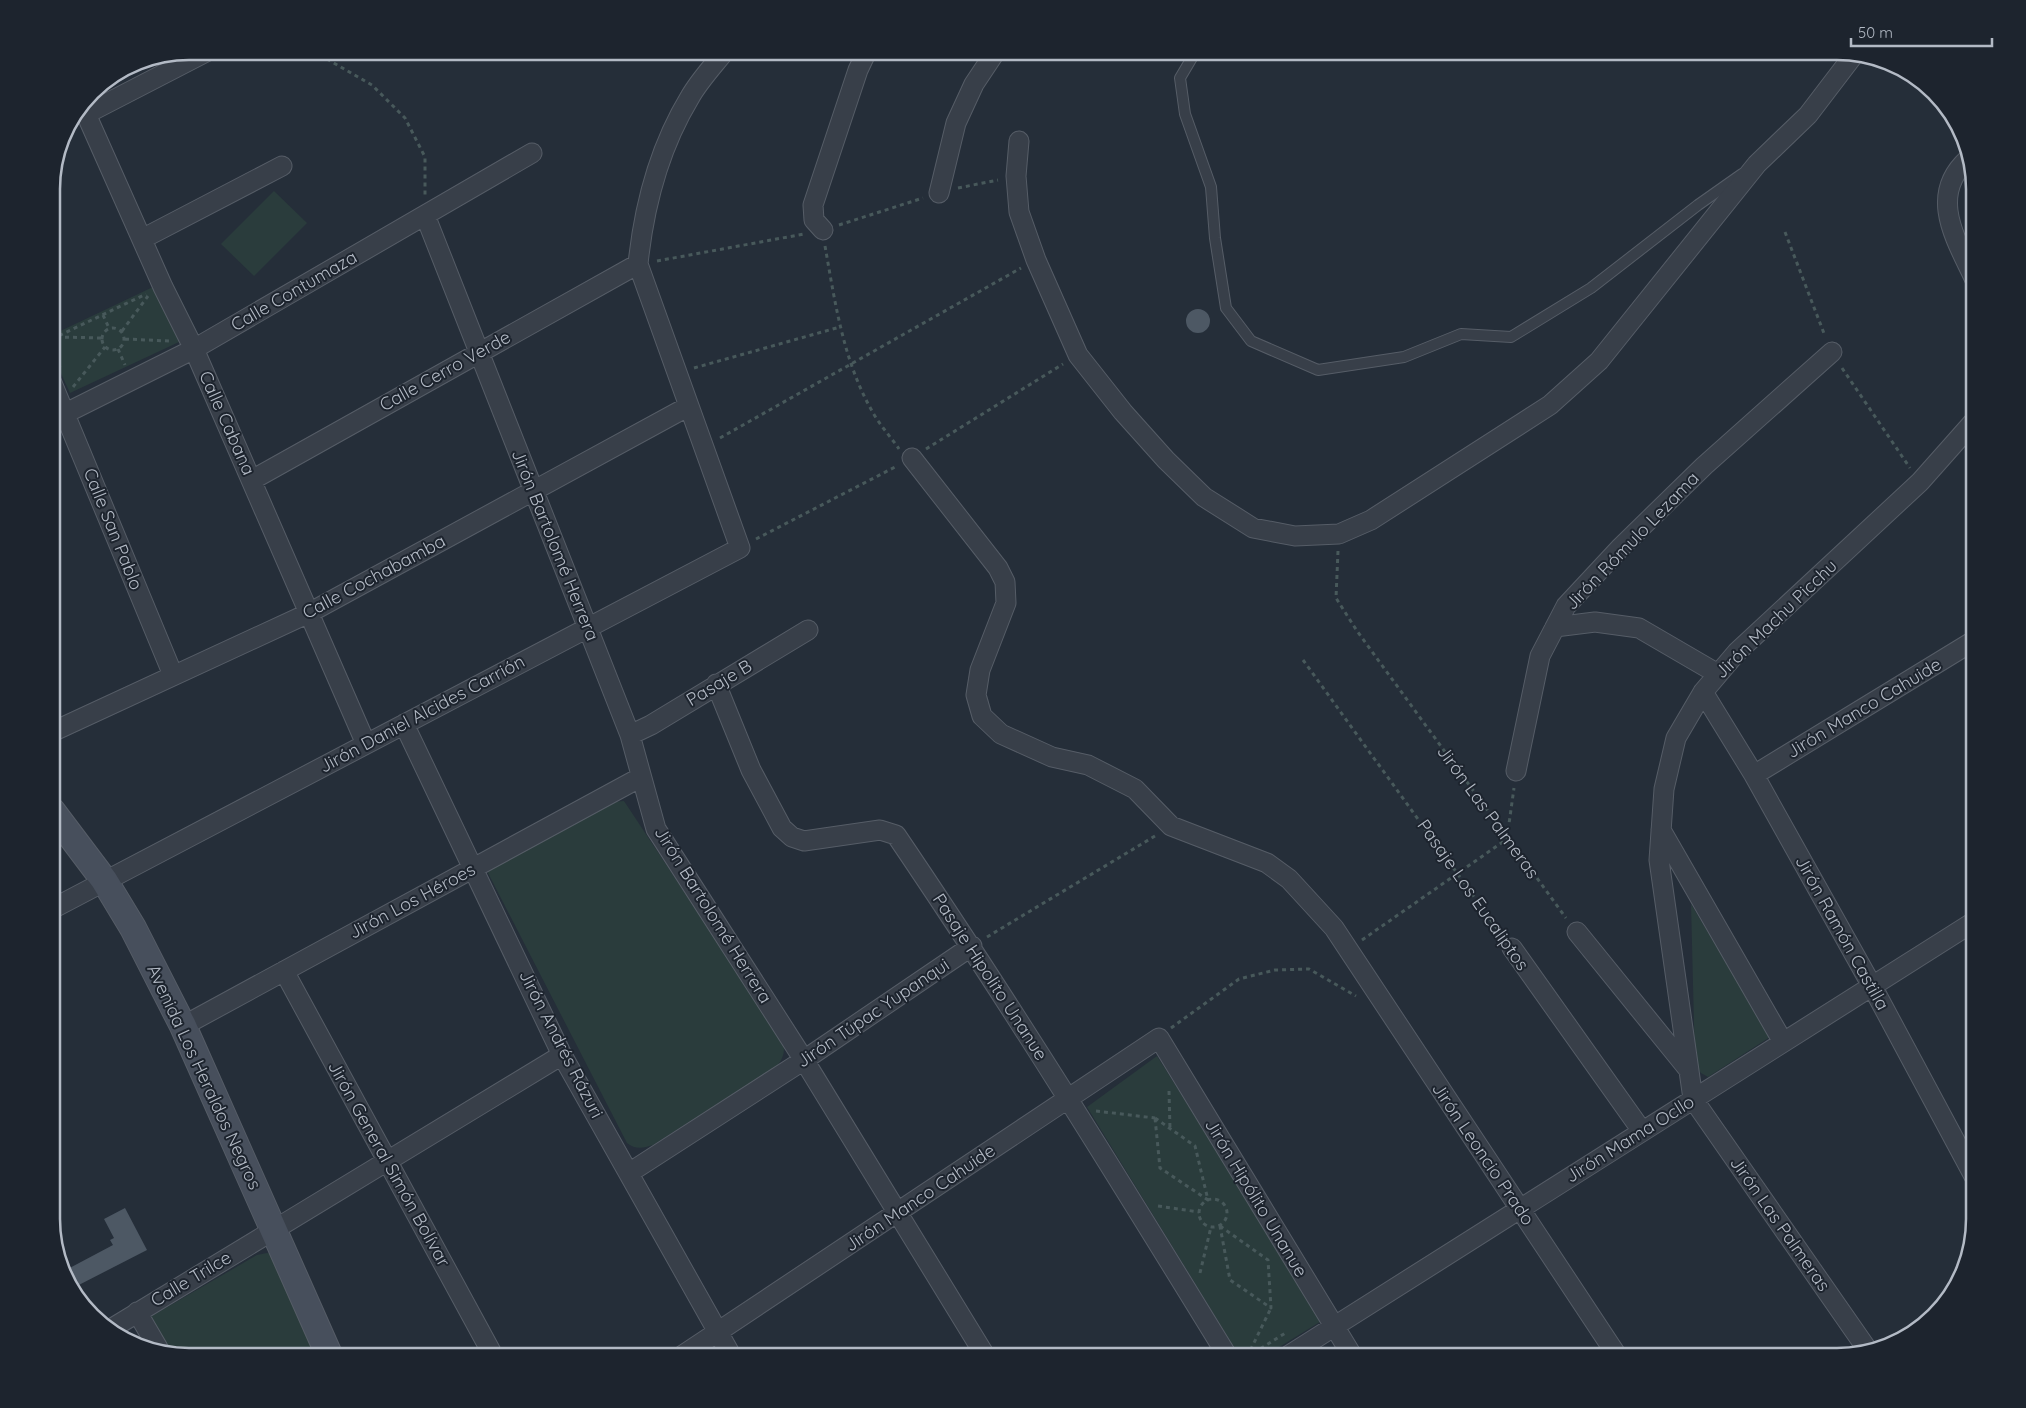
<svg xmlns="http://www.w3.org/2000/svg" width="2026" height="1408" font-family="Quicksand,sans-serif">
<rect width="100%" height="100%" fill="#252e39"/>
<path fill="#2a3c3c" d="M274,191L307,223L254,276L221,244Z
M153,287L179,342L70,393L52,354V335Z
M624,801L783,1041C785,1051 784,1057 777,1066L653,1145C643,1148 636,1150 627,1143L488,873L490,867L614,802Z
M1691,904L1770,1037L1708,1077L1701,1073L1695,1064Z
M1157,1056L1323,1320L1263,1357H1240L1087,1107Z
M267,1253L276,1255L322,1357H189L163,1349L145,1320L257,1255Z"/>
<path fill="#4d5864" d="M1186 321a12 12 0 1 1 24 0a12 12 0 1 1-24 0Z
M125,1208L147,1250L71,1289L64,1271L113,1245L110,1240L114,1238L104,1219Z"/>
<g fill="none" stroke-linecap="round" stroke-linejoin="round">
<g stroke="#565d67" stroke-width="12">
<path id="lane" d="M1196,51L1180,78L1185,114L1211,187L1215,238L1226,308L1251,341L1318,370L1404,357L1461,334L1511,337L1591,288L1698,205L1742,174"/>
</g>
<g stroke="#565d67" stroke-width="21">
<path id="street" d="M82,105L163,287L194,349L366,744
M86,114L208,51
M1019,141L1016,176L1019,212L1036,260L1078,355L1123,412L1166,460L1204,497L1253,528L1295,536L1339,534L1371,520L1550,405L1599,361L1757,164L1808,115L1853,56
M1968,159C1927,196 1957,241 1975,280
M939,193L956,123L974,84L996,51
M425,215L630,735L656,829L804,1060L986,1357
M823,230L814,220L813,205L858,70L867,51
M142,239L282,166
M52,383L173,675
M52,420L194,349L532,153
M912,458L998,568L1005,582L1006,603L980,670L976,695L982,716L1001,734L1052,757L1088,765L1135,789L1171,826L1267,863L1289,879L1334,928L1618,1357
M252,480L638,264
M1555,627L1595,622L1639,628L1718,674
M716,684L751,770L782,828L792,837L804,841L880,830L896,835C1012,1006 1120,1181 1228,1357
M1703,692L1754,775L1872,986L1975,1178
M404,724L562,1055L732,1357
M52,732L309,613L689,406
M630,735L651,725L808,630
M1516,771L1540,656L1566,606L1621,547L1704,466L1832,352
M1754,775L1975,640
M1661,830L1783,1042
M52,909L740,548L638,264C644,206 659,148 690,97C699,81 713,66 725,51
M1577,932L1688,1069
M1512,948L1642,1131
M284,971L494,1357
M183,1026L641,777
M629,1173L804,1060L972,946
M137,1312L158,1348
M109,1330L562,1055
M1867,1349L1693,1099L1659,860L1664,789L1676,738L1703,692L1737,652L1920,482L1975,420
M680,1357L1159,1038L1353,1357
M1286,1357L1975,921"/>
</g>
<g stroke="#565d67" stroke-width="28">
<path id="secondary" d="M52,811L104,880L133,928L183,1026L330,1357"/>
</g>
<path stroke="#48595b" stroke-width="3" stroke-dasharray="4 4" stroke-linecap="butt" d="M313,51L372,85L405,118L425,157V195
M958,188L998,180
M839,225L923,198
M1785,232L1825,336
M825,246C835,302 843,360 872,411C879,424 890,436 899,449
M657,261L804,234
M103,315L109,328
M102 339a11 11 0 1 1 22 0a11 11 0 1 1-22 0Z
M122,331L148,296
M57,337L102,338
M52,339L146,294
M125,339L169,341
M52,349L60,367
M118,349L125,365
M694,368L840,327
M1842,368L1910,468
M73,387L105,347
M720,438L1021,268
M926,449L1063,364
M756,539L897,466
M1338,551L1336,598L1357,631L1566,918
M1303,660L1501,934
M1507,838L1514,788
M987,937L1155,836
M1362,940L1507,839
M1171,1028L1239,979L1275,970L1309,969L1356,996
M1169,1091L1170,1129
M1096,1111L1155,1118
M1155,1118L1195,1146L1208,1200L1160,1168Z
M1199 1213a14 14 0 1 1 28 0a14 14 0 1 1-28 0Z
M1158,1206L1199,1212
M1220,1226L1268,1260L1271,1308L1230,1280Z
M1200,1273L1211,1227
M1247,1357L1287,1332
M1247,1357L1271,1308"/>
<use href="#lane" stroke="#383f49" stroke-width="10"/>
<use href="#street" stroke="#383f49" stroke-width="19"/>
<use href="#secondary" stroke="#474f5c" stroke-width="26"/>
</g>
<g text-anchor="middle" stroke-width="4" stroke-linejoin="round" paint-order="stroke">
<g font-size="18" fill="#b3bac5" stroke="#1d242e">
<text transform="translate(294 291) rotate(-30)" y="6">Calle Contumaza</text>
<text transform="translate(445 371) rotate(-29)" y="6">Calle Cerro Verde</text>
<text transform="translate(227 423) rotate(66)" y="6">Calle Cabana</text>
<text transform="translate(113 529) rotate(68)" y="6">Calle San Pablo</text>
<text transform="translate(1632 541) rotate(-46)" y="6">Jirón Rómulo Lezama</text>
<text transform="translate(555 545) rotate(68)" y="6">Jirón Bartolomé Herrera</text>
<text transform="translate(374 577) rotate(-28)" y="6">Calle Cochabamba</text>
<text transform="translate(1776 619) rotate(-44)" y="6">Jirón Machu Picchu</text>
<text transform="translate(719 683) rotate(-31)" y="6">Pasaje B</text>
<text transform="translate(1864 708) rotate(-31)" y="6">Jirón Manco Cahuide</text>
<text transform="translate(422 714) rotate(-28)" y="6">Jirón Daniel Alcides Carrión</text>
<text transform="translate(1488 812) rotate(54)" y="6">Jirón Las Palmeras</text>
<text transform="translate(1473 895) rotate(55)" y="6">Pasaje Los Eucaliptos</text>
<text transform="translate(412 901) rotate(-28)" y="6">Jirón Los Héroes</text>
<text transform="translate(713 915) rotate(58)" y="6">Jirón Bartolomé Herrera</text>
<text transform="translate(1842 933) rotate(61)" y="6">Jirón Ramón Castilla</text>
<text transform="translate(990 977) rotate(57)" y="6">Pasaje Hipolito Unanue</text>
<text transform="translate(873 1013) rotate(-34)" y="6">Jirón Túpac Yupanqui</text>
<text transform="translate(561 1044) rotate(63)" y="6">Jirón Andrés Rázuri</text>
<text transform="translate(204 1077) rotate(65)" y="6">Avenida Los Heraldos Negros</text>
<text transform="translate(1630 1139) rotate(-32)" y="6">Jirón Mama Ocllo</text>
<text transform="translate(1483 1154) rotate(56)" y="6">Jirón Leoncio Prado</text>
<text transform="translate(389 1164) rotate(61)" y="6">Jirón General Simón Bolívar</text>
<text transform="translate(920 1198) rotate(-34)" y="6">Jirón Manco Cahuide</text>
<text transform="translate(1256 1198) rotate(59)" y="6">Jirón Hipólito Unanue</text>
<text transform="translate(1780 1224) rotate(55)" y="6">Jirón Las Palmeras</text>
<text transform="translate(191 1279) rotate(-31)" y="6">Calle Trilce</text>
</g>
</g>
<path d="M0 0H2026V1408H0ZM189 60H1837A129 129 0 0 1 1966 189V1219A129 129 0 0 1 1837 1348H189A129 129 0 0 1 60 1219V189A129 129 0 0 1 189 60Z" fill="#1d242e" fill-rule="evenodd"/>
<path fill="none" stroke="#b3bac5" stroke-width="2.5" d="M189 60H1837A129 129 0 0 1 1966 189V1219A129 129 0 0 1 1837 1348H189A129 129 0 0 1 60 1219V189A129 129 0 0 1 189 60Z"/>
<path d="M1851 38v8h141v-8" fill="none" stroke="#b3bac5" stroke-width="2.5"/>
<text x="1858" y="38" font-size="15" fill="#b3bac5" stroke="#1d242e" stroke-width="4" paint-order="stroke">50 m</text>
</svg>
